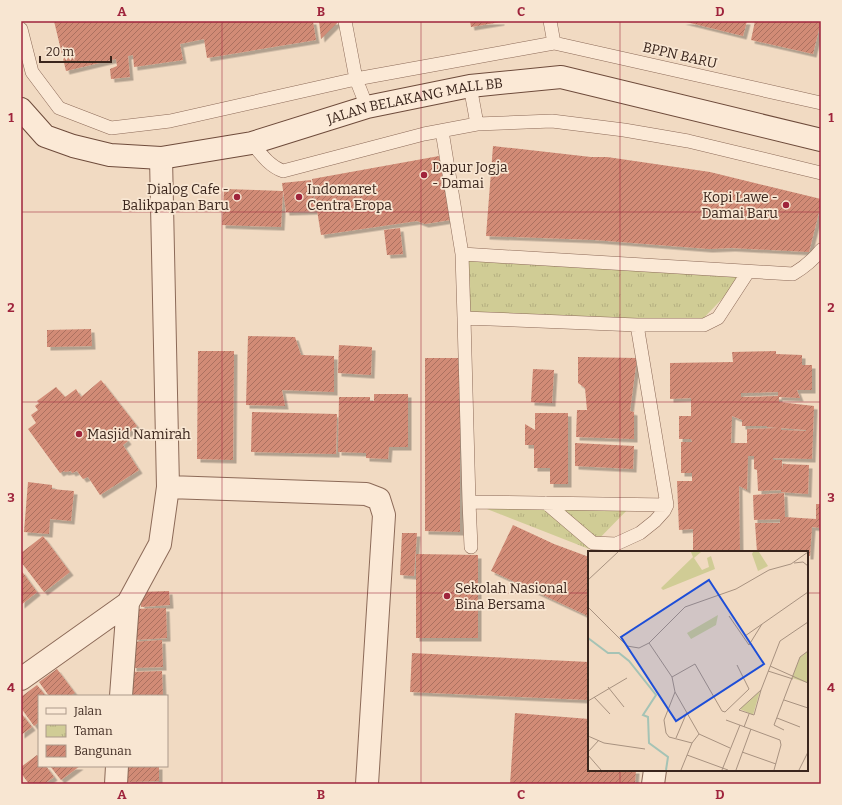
<svg xmlns="http://www.w3.org/2000/svg" width="842" height="805" font-family="Bitter,serif">
<defs>
<pattern id="park-tufts" width="24" height="20" patternUnits="userSpaceOnUse"><rect width="24" height="20" fill="#d0cc95"/><path d="M3 7l-1-3M5 7V3M7 7l1-3M15 17l-1-3M17 17v-4M19 17l1-3" fill="none" stroke="#b4af80"/></pattern>
<pattern id="building-hatch" width="6" height="6" patternUnits="userSpaceOnUse"><rect width="6" height="6" fill="#d18b76"/><path d="M-1 1l2-2M0 6l6-6M5 7l2-2" fill="none" stroke="#ab7160"/></pattern>
<filter id="shadow"><feDropShadow dx="3.5" dy="3.5" stdDeviation="0" flood-color="#0004"/></filter>
</defs>
<rect width="100%" height="100%" fill="#f1dac2"/>
<path fill="url(#park-tufts)" d="M462,254L748,272L694,328L464,318Z
M469,502L634,503L589,549Z"/>
<path fill="url(#building-hatch)" fill-rule="evenodd" filter="url(#shadow)" d="M54,21H313L316,40L207,58L204,39L180,44L183,60L134,67L133,55L128,56L130,77L111,79L110,69L117,66L116,59L66,71Z
M319,21H339L321,39Z
M470,21H501V22L471,27Z
M682,21H747L743,36Z
M755,21H821L813,54L751,40Z
M493,146L591,157H607L710,172L821,199V204L809,252L732,248L709,249L595,240L486,236Z
M439,156L450,220L425,224L417,221L321,235L312,179Z
M311,180L316,211L286,212L282,183Z
M224,189L283,191L281,227L222,225Z
M400,228L403,254L387,255L384,230Z
M91,329L92,346L47,347V330Z
M248,336L295,337L301,355L334,356V392L282,390L285,406L246,405Z
M339,345L372,347L371,375L338,373Z
M198,351H234L233,460L197,459Z
M776,351V354L802,355V365H812V390H797L800,398L779,397V402L814,406L812,459L773,458V460H782V471L783,464L809,465L808,494L781,492V490L758,491L757,470L754,469V456H748L747,490L739,486L740,551H693V529L679,530L677,481H692V473H681V442H692L691,439H679V416H691V398L670,399V363L733,362L732,352ZM778,392V396L741,397V393ZM732,416L742,420V426H767V427L778,428L747,429V443H731ZM781,428L806,430V431L781,430Z
M578,357L637,358L630,411L634,412V439L576,437L577,410H587L585,388L578,383Z
M425,358H460V532L425,531Z
M533,369L554,370L552,403L531,402Z
M101,380L137,426L124,436L128,441L123,445L139,470L100,495L88,477L83,479L77,471L72,473L71,471L65,472L64,471L60,473L28,429L36,423L31,415L38,410L35,406L39,403L37,401L56,387L65,397L76,389L81,397Z
M374,394H408V447H389L388,459L366,458V453L338,452L339,397H370V401H374Z
M252,412L337,414L336,454L251,452Z
M535,413H568V484H550V468H534V445H525V424L535,430Z
M575,443L634,446L633,469L575,466Z
M28,482L52,485V489L74,491L71,521L50,519L49,534L24,532Z
M784,493L785,517L816,519V504H821V528L812,527L810,556H807V552H757L755,523H780V519L754,520L753,495Z
M513,525L554,544L589,557L588,616L491,571Z
M402,533H417L414,576L400,575Z
M43,536L70,572L44,592L21,562V553Z
M416,554L478,555V638H416Z
M21,570L37,592L21,605Z
M169,591L170,605L141,607L140,592Z
M166,608L167,638L135,640L133,609Z
M162,640L163,667L133,668L132,642Z
M412,653L589,662V700L410,692Z
M57,669L75,693L70,696H49L39,682Z
M162,671L163,696H130L129,672Z
M37,685L46,696H39V722L34,726L21,708V697Z
M21,713L32,727L21,735Z
M515,713L589,719V770H636L635,784H510Z
M37,755L39,757V766H46L54,777L44,784H29L21,773V767Z
M50,766H80L61,780Z
M127,766H159V781L128,782Z"/>
<g fill="none" stroke-linecap="round" stroke-linejoin="round">
<g stroke="#8c6a58" stroke-width="14">
<path id="lane" d="M345,21L356,79L367,107
M550,21L554,43L821,103
M21,29L32,72L59,108L111,128L170,121L356,79L554,43
M470,86L477,124
M442,131L462,254L793,274C805,267 813,260 821,250
M252,143C261,154 269,166 283,171L424,134L477,124L552,121L624,130L688,141L821,173
M462,254L464,318L637,325H704L718,318L748,272
M464,318L469,502L667,505L637,325
M469,502L471,547
M546,503L593,543L616,544L640,533L655,521L664,511L667,505"/>
</g>
<g stroke="#8c6a58" stroke-width="24">
<path id="street" d="M168,487L366,494L379,499L384,515L367,784
M21,679L128,603
M121,696L128,603L160,544L168,487L161,158
M116,784L117,766
M653,784L655,770"/>
</g>
<g stroke="#6e4b3b" stroke-width="24">
<g id="secondary">
<path id="s1" d="M21,109L45,136L73,146L110,155L161,158L252,143L367,107L470,86L561,77L821,140"/>
</g>
</g>
<use href="#lane" stroke="#fbe9d6" stroke-width="13"/>
<use href="#street" stroke="#fbe9d6" stroke-width="22"/>
<use href="#secondary" stroke="#fbe9d6" stroke-width="22"/>
</g>
<path fill="none" stroke="#9f243c" stroke-width="1" stroke-opacity="0.55" d="M222,21V784M421,21V784M620,21V552M21,212H821M21,402H821M21,593H589M807,593H821M620,770V784"/>
<g fill="#9f243c" stroke="#f8e6d2" stroke-width="1.5">
<circle cx="424" cy="175" r="4"/>
<circle cx="237" cy="197" r="4"/>
<circle cx="299" cy="197" r="4"/>
<circle cx="786" cy="205" r="4"/>
<circle cx="79" cy="434" r="4"/>
<circle cx="447" cy="596" r="4"/>
</g>
<g text-anchor="middle" stroke-width="3.5" stroke-linejoin="round" paint-order="stroke">
<g font-size="14" fill="#3b261d" stroke="#f8e6d2">
<text transform="translate(680 55) rotate(13)" y="5">BPPN BARU</text>
<text dy="5" stroke="none"><textPath href="#s1" startOffset="416">JALAN BELAKANG MALL BB</textPath></text>
</g>
<g font-size="14" fill="#3b261d" stroke="#f8e6d2" text-anchor="start">
<text x="432" y="172">Dapur Jogja<tspan x="432" dy="16">- Damai</tspan></text>
<text x="229" y="194" text-anchor="end">Dialog Cafe -<tspan x="229" dy="16">Balikpapan Baru</tspan></text>
<text x="307" y="194">Indomaret<tspan x="307" dy="16">Centra Eropa</tspan></text>
<text x="778" y="202" text-anchor="end">Kopi Lawe -<tspan x="778" dy="16">Damai Baru</tspan></text>
<text x="87" y="439">Masjid Namirah</text>
<text x="455" y="593">Sekolah Nasional<tspan x="455" dy="16">Bina Bersama</tspan></text>
</g>
</g>
<g transform="translate(588 551)">
<rect width="220" height="220" fill="#f1dac2"/>
<path d="M103,1H113L106,7L114,19L121,16L119,7L123,5L127,18L75,39L73,37L105,6ZM165,1H171L180,15L170,20L164,3ZM130,64L128,74L103,88L99,82ZM220,100V132L204,127L212,106ZM172,140L165,164L152,158Z" fill="#d0cc95"/>
<path fill="none" stroke="#a5c3b5" stroke-width="2" d="M0,87L20,102H31L41,110L68,144L55,164L60,166L61,192L80,206L78,219"/>
<path fill="none" stroke="#a89280" stroke-width="1" d="M206,12L215,11L220,15M0,29L30,1M0,56L39,95L51,97L61,92L97,56L148,38L181,19L203,13L220,1M141,65L161,94L174,73M157,85L220,41M61,92L84,126L87,141L111,183M182,115L220,132M180,120L205,128M84,126L107,113L134,160L137,161L161,138L149,114M20,136L36,156M173,139L151,159L166,164L173,139L192,90L220,71M87,141L76,169L78,182L81,186L104,192M6,146L22,163M196,149L220,157M0,150L39,127M189,167L212,176M138,169L192,189L193,194L186,219M156,176L161,163M196,179L186,174L212,106L220,100M0,185L16,192L57,198M88,187L99,161M0,201L11,189M154,201L188,213M0,204L13,219M99,204L140,219M93,219L104,192L111,183L142,197M134,219L152,174M148,219L163,178M211,219L220,201"/>
<path fill="#1d4ed8" fill-opacity="0.15" stroke="#1d4ed8" stroke-width="2" d="M121,29L176,113L88,170L33,86Z"/>
<rect width="220" height="220" fill="none" stroke="#3b261d" stroke-width="2"/>
</g>
<rect width="842" height="805" fill="none" stroke="#f8e6d2" stroke-width="44"/>
<rect x="38" y="695" width="130" height="72" fill="#f8e6d2" stroke="#ac998a"/>
<rect x="46" y="708" width="20" height="6" fill="#fbe9d6" stroke="#ac998a"/>
<text x="74" y="715" font-size="12" fill="#3b261d">Jalan</text>
<rect x="46" y="725" width="20" height="12" fill="url(#park-tufts)" stroke="#ac998a"/>
<text x="74" y="735" font-size="12" fill="#3b261d">Taman</text>
<rect x="46" y="745" width="20" height="12" fill="url(#building-hatch)" stroke="#ac998a"/>
<text x="74" y="755" font-size="12" fill="#3b261d">Bangunan</text>
<path d="M40 56v6h71v-6" fill="none" stroke="#3b261d" stroke-width="2"/>
<text x="46" y="56" font-size="12" fill="#3b261d" stroke="#f8e6d2" stroke-width="3" paint-order="stroke">20 m</text>
<rect x="22" y="22" width="798" height="761" fill="none" stroke="#9f243c" stroke-width="1.5"/>
<g font-size="13" text-anchor="middle" font-weight="bold" fill="#9f243c">
<text x="122" y="16">A</text>
<text x="321" y="16">B</text>
<text x="521" y="16">C</text>
<text x="720" y="16">D</text>
<text x="11" y="122">1</text>
<text x="831" y="122">1</text>
<text x="11" y="312">2</text>
<text x="831" y="312">2</text>
<text x="11" y="502">3</text>
<text x="831" y="502">3</text>
<text x="11" y="692">4</text>
<text x="831" y="692">4</text>
<text x="122" y="799">A</text>
<text x="321" y="799">B</text>
<text x="521" y="799">C</text>
<text x="720" y="799">D</text>
</g>
</svg>
